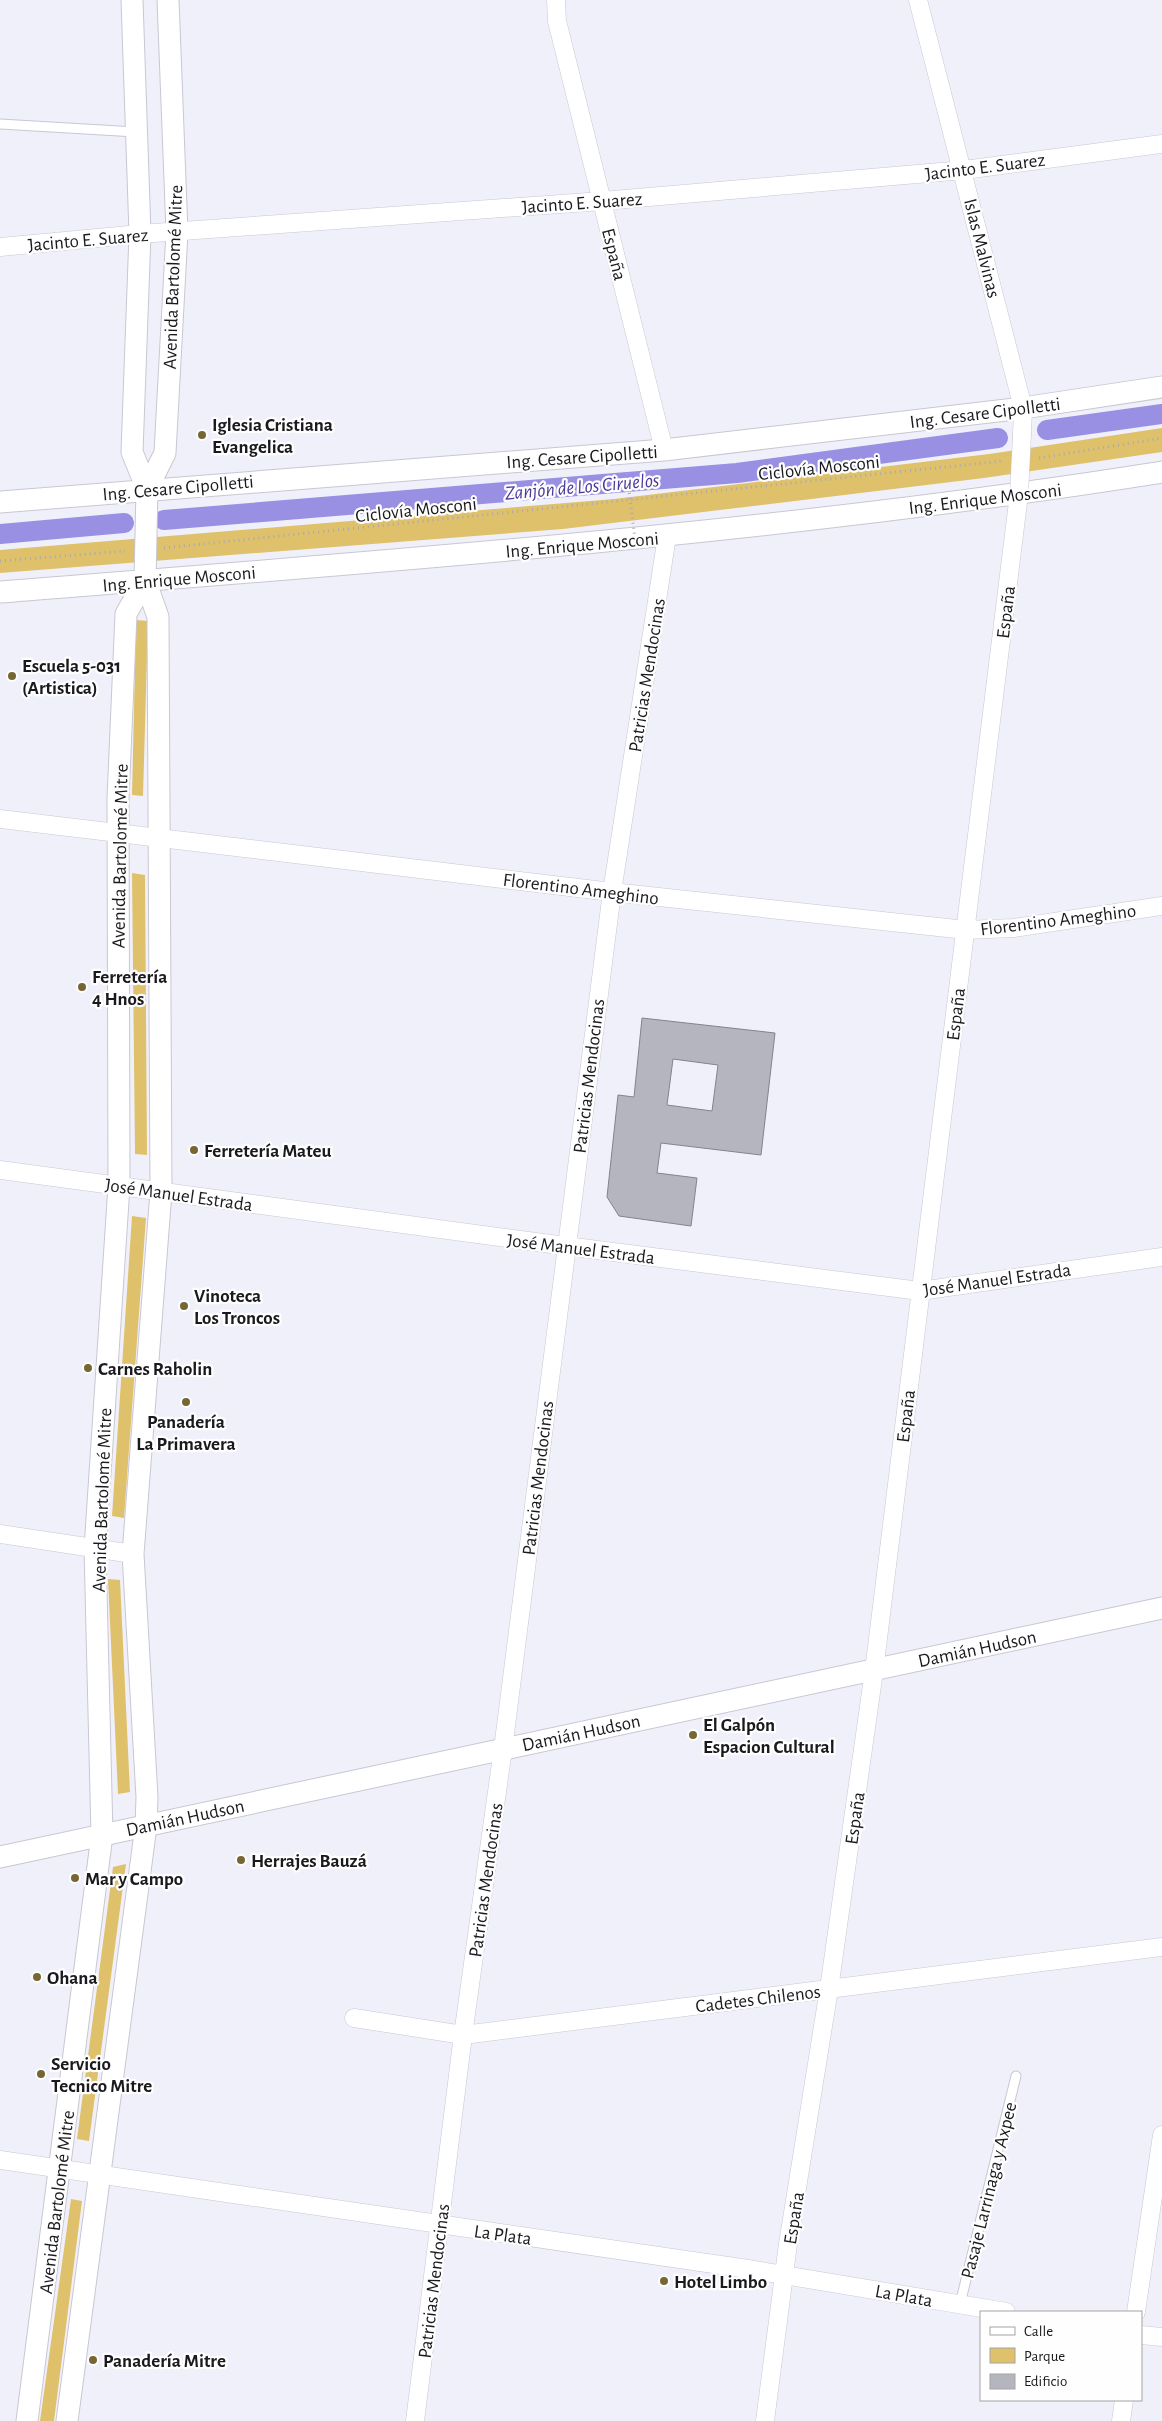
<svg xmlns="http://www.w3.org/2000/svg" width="1162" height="2421" font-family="'Alegreya Sans',sans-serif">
<rect width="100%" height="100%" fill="#f0f0fb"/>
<path fill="#dfc16b" d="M1162,428V452L984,478L563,529L0,573V550L614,499L989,454Z
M136,620L148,621L143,796L132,795Z
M132,873L145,875L147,1155L135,1154Z
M132,1216L146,1218L124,1518L112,1516Z
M108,1579L120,1580L130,1792L118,1794Z
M126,1864L89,2141L77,2139L113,1867Z
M71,2199L82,2201L54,2421H40Z"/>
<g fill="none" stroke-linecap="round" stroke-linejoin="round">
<path stroke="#9990e4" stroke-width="20" d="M1047,430L1162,414
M164,520L737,473L998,438
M0,534L124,523"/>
</g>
<path fill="#b5b5c0" stroke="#83838d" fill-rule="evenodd" d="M642,1018L775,1033L761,1155L661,1143L657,1173L697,1178L691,1226L619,1216L607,1197L618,1095L634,1097ZM673,1059L718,1065L712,1111L667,1105Z"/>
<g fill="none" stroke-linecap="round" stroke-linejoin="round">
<g stroke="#c8c7d2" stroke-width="11">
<path id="service" d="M0,124L136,132
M960,2304L1016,2076"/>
</g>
<g stroke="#c8c7d2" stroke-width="19">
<path id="minor" d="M556,0L557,21L664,450
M918,0L1023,408L1022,434
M0,247L140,234L602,201L964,170L1162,144
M0,819L612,892L966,930L1014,928L1162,906
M0,1170L566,1246L920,1291L1162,1257
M0,1534L133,1554
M354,2018L463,2035L1162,1947
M0,2160L748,2269L1006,2312
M1136,2312L1162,2135
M1141,2335L1162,2337
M415,2421L463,2035L503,1749L612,892L667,536
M765,2421L788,2244L829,1989L874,1671L1019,494
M1121,2421L1124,2400"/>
</g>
<g stroke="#c8c7d2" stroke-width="23">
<path id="tertiary" d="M147,489L165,453L177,232L168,0
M0,502L664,450L1023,408L1162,387
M0,592C388,561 777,533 1162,472
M0,1857L1162,1608
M27,2421L102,1835L95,1549L119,1186L118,799L126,614L145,580
M67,2421L146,1826L147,1797L133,1554L161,1192L158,617L145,580L147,489L132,452L140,234L132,0"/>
</g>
<path stroke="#a9a9b2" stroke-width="3" stroke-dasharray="1 4" stroke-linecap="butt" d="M1039,458L1162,438
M627,473L628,483
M164,548L1003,461
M0,561L125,551"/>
<use href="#service" stroke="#fff" stroke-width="9"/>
<use href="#minor" stroke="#fff" stroke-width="18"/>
<use href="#tertiary" stroke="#fff" stroke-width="21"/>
<g stroke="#c8c7d2" stroke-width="19" stroke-linecap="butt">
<path id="minor-bridge" d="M1019,494L1022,434"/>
</g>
<path stroke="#a9a9b2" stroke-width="3" stroke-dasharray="1 4" stroke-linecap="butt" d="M628,483L635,539"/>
<use href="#minor-bridge" stroke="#fff" stroke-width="18"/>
</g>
<g fill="#776634" stroke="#fefefe" stroke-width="2">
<circle cx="202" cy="435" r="5"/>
<circle cx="12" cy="676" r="5"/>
<circle cx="82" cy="987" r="5"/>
<circle cx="194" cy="1150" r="5"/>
<circle cx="184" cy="1306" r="5"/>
<circle cx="88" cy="1368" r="5"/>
<circle cx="186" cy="1402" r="5"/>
<circle cx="693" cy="1735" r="5"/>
<circle cx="241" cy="1860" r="5"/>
<circle cx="75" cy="1878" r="5"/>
<circle cx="37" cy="1977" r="5"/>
<circle cx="41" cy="2074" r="5"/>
<circle cx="664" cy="2281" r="5"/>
<circle cx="93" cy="2360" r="5"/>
</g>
<g text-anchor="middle" stroke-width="4.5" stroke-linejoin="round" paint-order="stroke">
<g font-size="19" fill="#1a1a1e" stroke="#fefefe">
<text transform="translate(985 166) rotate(-7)" y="7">Jacinto E. Suarez</text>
<text transform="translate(582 202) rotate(-4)" y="7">Jacinto E. Suarez</text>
<text transform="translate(88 239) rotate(-5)" y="7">Jacinto E. Suarez</text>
<text transform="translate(983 248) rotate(76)" y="7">Islas Malvinas</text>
<text transform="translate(615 254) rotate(76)" y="7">España</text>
<text transform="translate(172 277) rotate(-88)" y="7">Avenida Bartolomé Mitre</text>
<text transform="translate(985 412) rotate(-7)" y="7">Ing. Cesare Cipolletti</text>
<text transform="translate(582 456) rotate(-4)" y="7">Ing. Cesare Cipolletti</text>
<text transform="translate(819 467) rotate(-6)" y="7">Ciclovía Mosconi</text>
<text transform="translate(178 487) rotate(-5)" y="7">Ing. Cesare Cipolletti</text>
<text transform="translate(985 498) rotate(-7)" y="7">Ing. Enrique Mosconi</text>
<text transform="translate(416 509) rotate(-6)" y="7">Ciclovía Mosconi</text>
<text transform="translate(582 544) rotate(-5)" y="7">Ing. Enrique Mosconi</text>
<text transform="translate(179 578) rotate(-5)" y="7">Ing. Enrique Mosconi</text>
<text transform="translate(1005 612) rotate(-83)" y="7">España</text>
<text transform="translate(646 675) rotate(-81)" y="7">Patricias Mendocinas</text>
<text transform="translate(119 856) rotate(-89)" y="7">Avenida Bartolomé Mitre</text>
<text transform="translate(581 888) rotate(7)" y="7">Florentino Ameghino</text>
<text transform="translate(1058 919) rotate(-7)" y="7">Florentino Ameghino</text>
<text transform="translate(955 1014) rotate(-83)" y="7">España</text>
<text transform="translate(588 1076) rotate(-83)" y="7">Patricias Mendocinas</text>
<text transform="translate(179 1194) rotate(8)" y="7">José Manuel Estrada</text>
<text transform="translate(581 1248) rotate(7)" y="7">José Manuel Estrada</text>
<text transform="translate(997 1279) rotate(-8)" y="7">José Manuel Estrada</text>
<text transform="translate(905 1416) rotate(-83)" y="7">España</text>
<text transform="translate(537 1478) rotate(-83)" y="7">Patricias Mendocinas</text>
<text transform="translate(101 1500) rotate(-88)" y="7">Avenida Bartolomé Mitre</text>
<text transform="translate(977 1648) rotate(-12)" y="7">Damián Hudson</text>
<text transform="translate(581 1732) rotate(-12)" y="7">Damián Hudson</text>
<text transform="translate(185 1817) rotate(-12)" y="7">Damián Hudson</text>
<text transform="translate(854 1818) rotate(-82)" y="7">España</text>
<text transform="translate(485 1880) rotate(-82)" y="7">Patricias Mendocinas</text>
<text transform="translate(758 1998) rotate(-7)" y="7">Cadetes Chilenos</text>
<text transform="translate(988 2190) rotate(-76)" y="7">Pasaje Larrinaga y Axpee</text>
<text transform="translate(56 2202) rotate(-83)" y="7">Avenida Bartolomé Mitre</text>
<text transform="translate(793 2218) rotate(-81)" y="7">España</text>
<text transform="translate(503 2234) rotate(8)" y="7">La Plata</text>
<text transform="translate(433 2281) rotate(-83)" y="7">Patricias Mendocinas</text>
<text transform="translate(904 2295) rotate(10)" y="7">La Plata</text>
</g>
<g font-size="19" font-weight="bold" fill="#1a1a1e" stroke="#fefefe" text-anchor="start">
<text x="212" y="431">Iglesia Cristiana<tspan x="212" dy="22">Evangelica</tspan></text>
<text x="22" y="672">Escuela 5-031<tspan x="22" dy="22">(Artistica)</tspan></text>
<text x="92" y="983">Ferretería<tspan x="92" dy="22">4 Hnos</tspan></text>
<text x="204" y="1157">Ferretería Mateu</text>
<text x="194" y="1302">Vinoteca<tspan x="194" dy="22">Los Troncos</tspan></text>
<text x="98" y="1375">Carnes Raholin</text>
<text x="186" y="1428" text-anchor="middle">Panadería<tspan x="186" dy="22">La Primavera</tspan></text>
<text x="703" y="1731">El Galpón<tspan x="703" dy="22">Espacion Cultural</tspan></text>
<text x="251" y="1867">Herrajes Bauzá</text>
<text x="85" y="1885">Mar y Campo</text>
<text x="47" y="1984">Ohana</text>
<text x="51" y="2070">Servicio<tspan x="51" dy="22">Tecnico Mitre</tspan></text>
<text x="674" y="2288">Hotel Limbo</text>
<text x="103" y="2367">Panadería Mitre</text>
</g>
<g font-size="20" font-style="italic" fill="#4d399a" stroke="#fefefe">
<text transform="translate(582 486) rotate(-5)" y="7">Zanjón de Los Ciruelos</text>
</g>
</g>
<rect x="980" y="2311" width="162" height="90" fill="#fefefe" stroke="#a3a3a4"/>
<rect x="990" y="2327" width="25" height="8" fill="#ffffff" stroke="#a3a3a4"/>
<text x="1024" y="2336" font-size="15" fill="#1a1a1e">Calle</text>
<rect x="990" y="2348" width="25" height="15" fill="#dfc16b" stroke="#a3a3a4"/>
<text x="1024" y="2361" font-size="15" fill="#1a1a1e">Parque</text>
<rect x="990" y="2374" width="25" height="15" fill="#b5b5c0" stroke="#a3a3a4"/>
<text x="1024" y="2386" font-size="15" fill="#1a1a1e">Edificio</text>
</svg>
